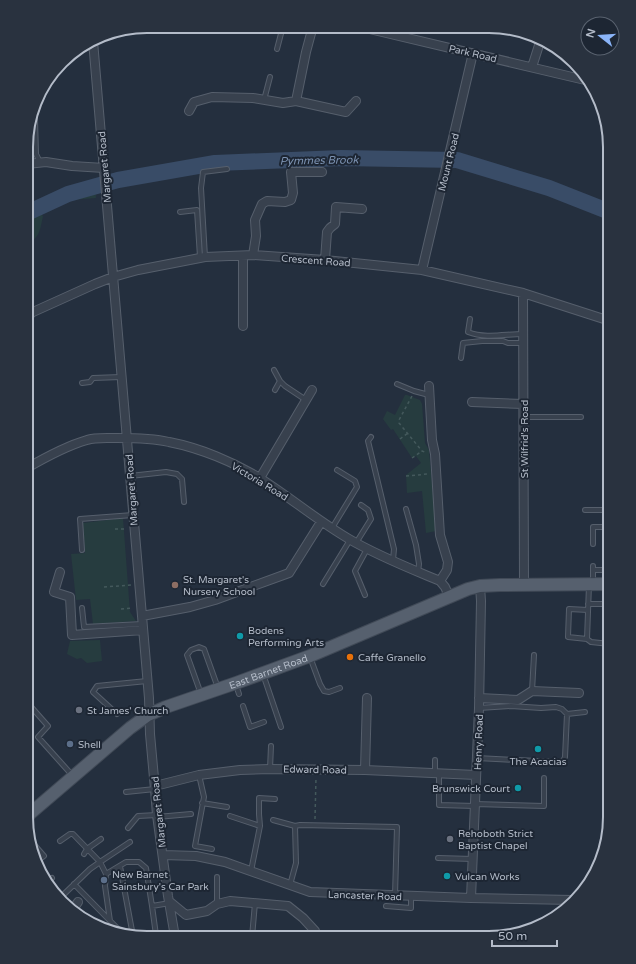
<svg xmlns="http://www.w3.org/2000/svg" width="636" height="964" font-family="'Varela Round',sans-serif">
<rect width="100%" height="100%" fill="#242f3e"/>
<path fill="#263c3f" d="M95,184L96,198L70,200L60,198V191L74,187Z
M35,210L43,216C40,230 40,237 27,245V215Z
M405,395H407L420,400L422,404L425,443L429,450L436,531L426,533L422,491L407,493L406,475L421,463L416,456L412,458L393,429L391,430L383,419L387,411L395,415Z
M123,518L130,612L136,621L93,624L90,599L76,600L71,554L85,553L83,523Z
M100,640L102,661L87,663L81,658L77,659L67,654L70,641Z"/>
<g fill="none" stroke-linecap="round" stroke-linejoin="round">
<path stroke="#394c67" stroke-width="16" d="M27,213L68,194L118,180L215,163L341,158L457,160L549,188L610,212"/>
<g stroke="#565f6c" stroke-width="6">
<path id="lane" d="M277,49L283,26
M264,100L270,77
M35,119L36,154L39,160L42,163
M605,168L610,169
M180,212L197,210L200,257
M205,257L201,188L203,172L227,169
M470,319L468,332C486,339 505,334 523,334
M461,358L463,343L482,341H503L508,343H523
M274,370L280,381L285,386L306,400
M82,383L90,382L93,378L121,377
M397,384L414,391L429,395
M275,390L280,381
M524,417H581
M371,437L368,441L394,549L393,560
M130,476L166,472L177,474L182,479L184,502
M406,509L416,545L419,564L418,572
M585,510H610
M332,528L357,487L355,481L337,470
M356,543L371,519L368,510L361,505
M593,544V527H610
M82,550L80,519L133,515
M593,570H610
M323,584L350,540
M593,584V566
M589,585L587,639L591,642L610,644
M365,595L355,571L367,549
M588,604H610
M82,608L84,627L142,624
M587,639L568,637L569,609L588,610
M310,657L320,684L324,691L329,692L340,688
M263,674L281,727
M236,685L239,694
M532,691L534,655
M201,694L187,655L191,650L199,647L204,649L218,688
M26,701L48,726L38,737L72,775
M243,706L250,727L264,722
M117,714L93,692L97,686L147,681
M567,714L585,712
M477,758L557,762L563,761L565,757L567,714L562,709L556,707L541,708L511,706L479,708
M270,769L271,746
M435,773V760
M439,773V805L475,806
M199,775L204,797L195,846L212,849
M126,792L155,789
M202,803L227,807
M475,804L544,806V778
M230,816L260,826
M157,817L191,814
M273,820L295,826
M128,828L138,816L157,815
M31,841L44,856L35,863
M60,841L70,834H73L100,862L106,874L126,862H139L146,868L152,906
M84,854L87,849L101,839
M438,858L473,859
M120,866L133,936
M251,871L260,826L259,814V798L275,799
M106,874L105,886L110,921
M48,881L52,878
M74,884L122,933
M290,885L296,863L295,826L300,825L397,827L395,895
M61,897L90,869L100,862L130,842
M217,904V877
M386,906L411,908V896
M123,933L134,936L156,935L152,906L170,903
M252,937L255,903"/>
</g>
<g stroke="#565f6c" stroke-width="10">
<path id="street" d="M361,27L585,80
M93,41L149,698L150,734L155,789L157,815L168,896L175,937
M532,67L540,42
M296,101L346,112L356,101
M189,111L194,102L212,97L253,98L283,103L296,101L306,52L313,26
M27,164L46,162L72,166L104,168
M253,255L256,236L255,220L262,204L267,201L285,202L291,200L293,193L291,172H322
M243,256V326
M325,260L327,232L330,228L335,224L336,207L362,209
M422,270L473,53
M523,293L524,585
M27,317L33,312L95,284L113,277L138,270L205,257L253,255L325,260L422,270L523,293L610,321
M429,386L432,440L435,454L440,535L448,562L447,570L440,581
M472,402L523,404
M27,468C46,457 66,446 87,440C95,437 108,438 117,438C134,438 152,438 169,442C200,448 234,462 261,479C291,498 318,521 349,539C378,556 409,568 440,581L445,587L449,596
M260,478L312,390
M60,572L54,592L70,597L72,635L143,630
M142,616L190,607L215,600L289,573L321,522
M479,698L518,700L532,691L579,693
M365,770L367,698
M155,786L199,775L240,770L270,769L365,770L476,775
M163,855L196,856L225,862L310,892L471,898L573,900
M471,898L479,708L481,601L480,586
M169,901L186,915L207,911L217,904L230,901L288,906L303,918L315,931L317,938
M72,911L78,902"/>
</g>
<g stroke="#414a57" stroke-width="14">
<g id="primary">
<path id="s1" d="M26,817L130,728L148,715L166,707L236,683L310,656L468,589L480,586L500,585L610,584"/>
</g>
</g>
<path stroke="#44595c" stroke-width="1.5" stroke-dasharray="3 3" stroke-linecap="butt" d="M412,396L399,420V423L422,451L427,453
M400,439L408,433
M412,458L422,451
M406,476L428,474
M115,529H127
M104,587L132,585
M121,609L133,608
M315,819L316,777"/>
<use href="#lane" stroke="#38414e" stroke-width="4"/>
<use href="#street" stroke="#38414e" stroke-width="8"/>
<use href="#primary" stroke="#56606e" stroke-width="12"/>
</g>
<circle fill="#8d6e63" stroke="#1d2633" stroke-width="1.5" cx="175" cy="585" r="4"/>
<g fill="#0f9aa8" stroke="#1d2633" stroke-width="1.5">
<circle cx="240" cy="636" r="4"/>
<circle cx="538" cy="749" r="4"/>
<circle cx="518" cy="788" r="4"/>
<circle cx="447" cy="876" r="4"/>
</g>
<circle fill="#e8710a" stroke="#1d2633" stroke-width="1.5" cx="350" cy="657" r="4"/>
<g fill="#6b7280" stroke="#1d2633" stroke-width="1.5">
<circle cx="79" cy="710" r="4"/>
<circle cx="450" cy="839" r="4"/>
</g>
<g fill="#5c6f8a" stroke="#1d2633" stroke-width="1.5">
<circle cx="70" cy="744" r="4"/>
<circle cx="104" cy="880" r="4"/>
</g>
<g text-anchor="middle" stroke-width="4" stroke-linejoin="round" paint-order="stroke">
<g font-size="10" fill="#b4bcc9" stroke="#1d2633">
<text transform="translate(473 53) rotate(13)" y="4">Park Road</text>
<text transform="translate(448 162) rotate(-76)" y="4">Mount Road</text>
<text transform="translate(104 167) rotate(-95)" y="4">Margaret Road</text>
<text transform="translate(316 260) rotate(4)" y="4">Crescent Road</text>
<text transform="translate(524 439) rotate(-90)" y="4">St Wilfrid's Road</text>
<text transform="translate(260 481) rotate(31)" y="4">Victoria Road</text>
<text transform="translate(131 490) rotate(-94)" y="4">Margaret Road</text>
<text dy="4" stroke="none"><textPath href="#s1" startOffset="287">East Barnet Road</textPath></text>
<text transform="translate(478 742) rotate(-88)" y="4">Henry Road</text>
<text transform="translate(315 769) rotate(1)" y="4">Edward Road</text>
<text transform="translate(158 812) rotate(-96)" y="4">Margaret Road</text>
<text transform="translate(365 895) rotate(2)" y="4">Lancaster Road</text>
</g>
<g font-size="10" fill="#b4bcc9" stroke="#1d2633" text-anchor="start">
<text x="183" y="583">St. Margaret's<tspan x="183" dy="12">Nursery School</tspan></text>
<text x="248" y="634">Bodens<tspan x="248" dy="12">Performing Arts</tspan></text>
<text x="358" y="661">Caffe Granello</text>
<text x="87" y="714">St James' Church</text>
<text x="78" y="748">Shell</text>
<text x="538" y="765" text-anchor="middle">The Acacias</text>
<text x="510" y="792" text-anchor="end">Brunswick Court</text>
<text x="458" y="837">Rehoboth Strict<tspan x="458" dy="12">Baptist Chapel</tspan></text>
<text x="112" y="878">New Barnet<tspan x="112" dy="12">Sainsbury's Car Park</tspan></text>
<text x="455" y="880">Vulcan Works</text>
</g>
<g font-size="11" font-style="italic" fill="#7c92b1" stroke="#1d2633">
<text transform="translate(319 160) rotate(-1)" y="4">Pymmes Brook</text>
</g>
</g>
<path d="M0 0H636V964H0ZM147 33H489A114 114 0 0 1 603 147V817A114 114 0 0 1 489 931H147A114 114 0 0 1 33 817V147A114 114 0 0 1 147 33Z" fill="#29323f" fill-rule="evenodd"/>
<path fill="none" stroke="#b4bcc9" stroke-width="2" d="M147 33H489A114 114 0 0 1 603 147V817A114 114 0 0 1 489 931H147A114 114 0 0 1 33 817V147A114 114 0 0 1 147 33Z"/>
<g transform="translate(600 36) rotate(287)"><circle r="19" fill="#1d2633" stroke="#59626f"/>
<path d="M0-3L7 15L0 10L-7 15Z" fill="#8ab4f8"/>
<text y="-6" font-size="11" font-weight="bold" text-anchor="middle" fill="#b4bcc9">N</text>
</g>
<path d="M492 940v6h65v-6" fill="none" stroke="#b4bcc9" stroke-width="2"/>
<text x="498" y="940" font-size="12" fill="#b4bcc9" stroke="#1d2633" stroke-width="3" paint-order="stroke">50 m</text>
</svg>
